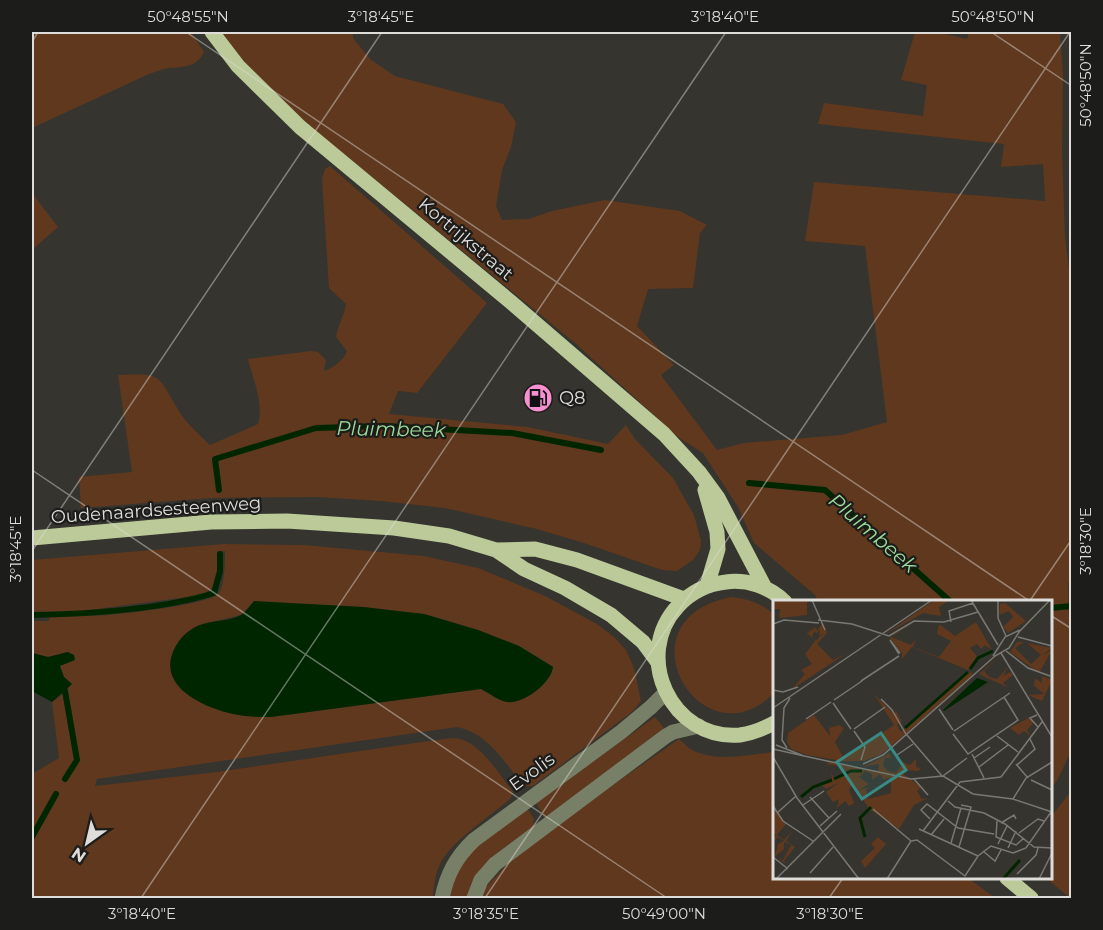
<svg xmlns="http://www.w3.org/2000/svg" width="1103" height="930" font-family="Montserrat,sans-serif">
<rect width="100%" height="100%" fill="#35342f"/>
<path fill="#60381e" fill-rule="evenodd" d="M32,32H191L204,52C197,67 184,67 169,68C162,69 156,72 149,74L32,128Z
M219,32H353V38L370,59L395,76L503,104L516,122L511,147L502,170L496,206L502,220L529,219L552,211L605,200L680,211L707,225L700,233L693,288L648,289L637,326L674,365L661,375L717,450L744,443L842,435L887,422L865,246L805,241L814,182L1045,201L1043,164L1001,167L1004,144L818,124L824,103L923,116L927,85L901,80L915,32H936L967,39L969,32H1060L1063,77L1062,153L1065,237L1072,293V582L1068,583L1072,749L1058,779L1051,789L1050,602L818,601L815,595L754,543L738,507L703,453L678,437L575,343L301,119L234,52Z
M330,166L487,303L417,393L398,391L389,414L528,427L608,444L626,425L635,439L673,478L694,515L701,541L700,550L693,560L677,571L662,570L587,544L537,529L445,508L381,501L318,497L212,498L81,508L79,477L132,472L118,375C164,373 157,375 179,411C186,423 200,435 210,445L258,424C264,403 253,380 248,359L311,351L318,352L326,360L324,371C332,369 345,359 347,351L336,337C338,325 344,316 346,304L329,288L322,179L325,169Z
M32,193L58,227L32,250Z
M224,544L304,545L424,556L478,568L545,596L597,624L614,637L626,650L634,668L641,701L633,711L533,786H524C504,762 489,734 457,727L97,779L95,786L217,772L422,742C433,741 445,738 455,738C478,739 500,775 513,792L511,798C492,815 453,840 441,862C435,873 434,886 433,898H32V774L59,758L52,702L63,694L72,684L64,677L59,666L68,652L48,657L32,653V621H49L50,612H32V560ZM225,551C225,563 225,583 219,593C211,605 108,616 90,616V610L202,595L214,587L217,575V552ZM254,602L363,607L424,614L478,630L519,646L552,666C551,683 524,704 507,702C499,701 489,693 481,689L271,717L238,715L216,709L203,624L241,615Z
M731,597C748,599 762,603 774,615V693C702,766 615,620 731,597Z
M655,717L664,728L545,818L536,803Z
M679,739C684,743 689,749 694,751C718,762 749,755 774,752V878H968L995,898H482L485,888L512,859L616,783Z
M1071,791L1072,898H1070L1046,878H1050L1051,817Z
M527,808L534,819L533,827C505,847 475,863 467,898H448L460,865L483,841Z"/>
<path fill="#002600" d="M254,601L363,607L424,614L478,630L519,646L553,667C551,683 524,704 507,702C499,701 489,693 481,689L271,717C260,717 249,717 239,715C213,711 163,692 171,658C174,646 181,636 192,629C207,619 227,623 241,615C246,612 250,605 254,601Z
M68,652L74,655L75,660L60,666L64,677L72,684L52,702L32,691V653L48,657Z"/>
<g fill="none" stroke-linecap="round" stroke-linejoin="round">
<path stroke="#002600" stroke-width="6" d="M749,483L825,490L951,602
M219,490L215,459L316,428L385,426L512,433L601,450
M1050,608L1072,606
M32,615C89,614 160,610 214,593L220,571V554
M62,685L65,691L77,760L65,779
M32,837L56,794"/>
<path stroke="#787f67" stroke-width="15" d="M442,898C447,874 456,857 474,840L621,732L651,707L666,692
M474,898L481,880L495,864L666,736L673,732L699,726"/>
<path stroke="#bcca99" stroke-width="15" d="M212,32L238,66L300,127L512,303L664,434L699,472L718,498L765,588
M705,490L717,532L718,549L707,586
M32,538L211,522L287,521L394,528L449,536L496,550L535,549L577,560L684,599
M496,550L524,569L565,588L611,615L643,642L657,661
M774,723C763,729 753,733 740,735C671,741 632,655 678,606C691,592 707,584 726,582C747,579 770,587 785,602
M1007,878L1031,898"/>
</g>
<path fill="none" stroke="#deddda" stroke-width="1.5" stroke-opacity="0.45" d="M186,32L1031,602M991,32L1072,86M32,42L38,32M32,470L667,898M32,551L382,32M1029,602L1072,539M1050,615L1072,629M141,898L726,32M485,898L1070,32M829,898L843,878"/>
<defs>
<g id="fuel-disc" transform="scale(1.5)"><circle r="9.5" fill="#f690d0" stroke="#1c1c1a"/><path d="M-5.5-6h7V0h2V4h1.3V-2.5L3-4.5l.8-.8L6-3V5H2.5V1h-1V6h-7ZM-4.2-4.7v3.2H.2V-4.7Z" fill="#111"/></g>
</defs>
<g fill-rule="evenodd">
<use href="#fuel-disc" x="538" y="398"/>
</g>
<g text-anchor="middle" stroke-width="4.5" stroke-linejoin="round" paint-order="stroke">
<g font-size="18" fill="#deddda" stroke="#1c1c1a">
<text transform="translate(466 239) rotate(40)" y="6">Kortrijkstraat</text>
<text transform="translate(156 510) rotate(-4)" y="6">Oudenaardsesteenweg</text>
<text transform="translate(532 772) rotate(-36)" y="6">Evolis</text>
</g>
<g font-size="18" fill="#deddda" stroke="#1c1c1a" text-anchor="start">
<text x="559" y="404">Q8</text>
</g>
<g font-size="20" font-style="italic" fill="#9bda99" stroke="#1c1c1a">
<text transform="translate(391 429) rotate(1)" y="7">Pluimbeek</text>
<text transform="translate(873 533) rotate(41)" y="7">Pluimbeek</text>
</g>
</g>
<g transform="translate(773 600)">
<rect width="279" height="279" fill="#35342f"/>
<path d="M0,0H34V15L6,18L7,9H1ZM161,0H177L166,7L168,16L150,13L113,34ZM232,3L253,21L235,33L230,27L240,17L236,11L226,15L227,4ZM142,22L118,37L138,45L143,39L140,47L166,57L178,41L164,34L166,24L182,36L203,22L219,50L212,45L208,49L204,44L197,48L204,56L195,70L139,47L129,59V53L117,38L118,36ZM50,23L54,33L44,44L60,60L74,53L19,89L32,74L28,70L39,64L32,54L42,41L40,38L43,41L51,32L46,36L47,30L43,33L41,31L39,38L34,33L42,25L35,33L43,27L44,31ZM244,42H251L242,48L258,64L268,55L254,43L278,48L270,55L279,50L266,73L237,52ZM228,55L211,71L216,77L224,79L235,67L230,76L238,72L240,75L230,83L236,88L206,74ZM196,72L201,74L109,154L91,161H69L34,155L18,149L14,142L15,133L41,115L57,136L56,128L66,125L71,128L62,142L71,159L121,125L101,94L120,113L123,111L129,122L124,125L128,132ZM269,76L279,80L269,101L255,95L271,94L261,86L262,78L269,83ZM257,117L260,123L254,130L258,136L251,131L246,135L237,128ZM117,153L118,158H112L110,165L115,171L123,173L129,164L125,160L137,165L143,159V167L148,168L145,171L133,170L130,174L148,187L144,191L149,199L155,198L141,205L126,229L96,209L81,185L76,189L81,203L76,206L72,201L64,208L66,199L60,202L53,192L67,182L53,189L49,185L41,187L28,196L38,186L59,179L58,172L61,178L75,175L68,167L56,164V167L54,162L105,171L106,164L90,167ZM92,171L99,174V180L107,174L110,179L118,178V193L95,199L93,190L97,187L86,190L96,184L86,177ZM2,209L13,224L4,235L11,240L20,230L13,241L22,247L11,261L13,264L6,259L10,260L18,245L11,242V249L3,256L6,258L2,256L5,244L11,241L5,237L0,242L3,235L0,232ZM105,237L113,244L92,268L88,261L102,248L98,244Z" fill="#60381e" fill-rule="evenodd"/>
<path d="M204,78L215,82L171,111L170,110Z" fill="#002600"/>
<path fill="none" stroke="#002600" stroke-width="3" d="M197,69L205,58L220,51M132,128L195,72M61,179L78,171H89M28,197L40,187L59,180M92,237L87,218L98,207M230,279L247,260"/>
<path fill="none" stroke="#797873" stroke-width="1.5" d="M39,0L52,30M198,0L225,45M225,0V18L233,36M45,20L79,24L116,36L141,21L171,22L205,12M178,22L176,11L200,3M0,24L11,20L46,23M245,37L279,46M233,51L255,68L277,76M228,53L279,137M126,54L117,40L127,53M220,56L232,37L247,30M88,81L126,56M0,90L10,92L25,87M108,99L119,110L134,136M61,100L89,81M60,103L78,129M0,108L159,0M166,109L180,130M264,115L257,118L265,127M33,119L58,102M81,129L112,107M81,131L92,147L88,160M181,131L237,93M180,134L195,154L245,120L231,97M134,135L169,176M224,136L245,152M3,145L31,156L138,179L170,176L200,194L240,199L279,212M14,148L9,140L11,108L17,98M0,149L31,156M199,154L211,178M124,155L140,144M0,157L24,198L86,279M201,158L217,147M90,164L110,155L222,56L236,48L246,32L277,0M243,164L255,178M244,165L262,149L257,139M206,167L235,145M170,176L194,158M141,179L155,195M258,180L279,190M37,197L56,218M240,199L253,178L279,162M175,201L182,207L211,213L232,224L261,247L279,248M30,205L51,191M0,206L10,221L40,241M100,209L138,241M4,213L23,196M157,219L148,210L154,204L185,228L221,234M224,221L223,237L243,245L251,238M228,223L241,215L243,219M47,226L64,211M146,229L205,256M150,231L187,182L228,177L269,122M246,233L265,219L271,221M158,235L171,219M138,241L144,240L192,276L205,256L218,246L240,253L253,248L278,212M178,243L188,208M225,244L234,226M186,247L198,207L188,205M235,248L243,231M210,251L222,261L228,250M0,257L15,269M37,273L60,247M244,274L263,255L265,248M3,279L68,214M114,279L138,241M266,279L279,253"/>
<path fill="#388b84" fill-opacity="0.15" stroke="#388b84" stroke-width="3" d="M108,133L133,170L89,199L64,162Z"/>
<rect width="279" height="279" fill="none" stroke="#deddda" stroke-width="3"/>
</g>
<rect width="1103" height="930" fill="none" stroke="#1c1c1a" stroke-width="66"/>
<g transform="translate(87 843) rotate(214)" stroke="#1c1c1a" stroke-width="4.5" paint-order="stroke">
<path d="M0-4.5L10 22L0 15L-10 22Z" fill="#deddda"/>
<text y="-9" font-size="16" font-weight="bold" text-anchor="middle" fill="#deddda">N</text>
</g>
<rect x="33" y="33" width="1037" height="864" fill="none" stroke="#deddda" stroke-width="2"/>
<g font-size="15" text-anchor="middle" fill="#deddda">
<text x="188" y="22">50°48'55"N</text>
<text x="381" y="22">3°18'45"E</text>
<text x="725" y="22">3°18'40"E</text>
<text x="993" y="22">50°48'50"N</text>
<text transform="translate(1086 85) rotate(-90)" y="5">50°48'50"N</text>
<text transform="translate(1086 541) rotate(-90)" y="5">3°18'30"E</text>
<text transform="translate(16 549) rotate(-90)" y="5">3°18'45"E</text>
<text x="142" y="919">3°18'40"E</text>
<text x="486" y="919">3°18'35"E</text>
<text x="664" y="919">50°49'00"N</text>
<text x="830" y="919">3°18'30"E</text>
</g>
</svg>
